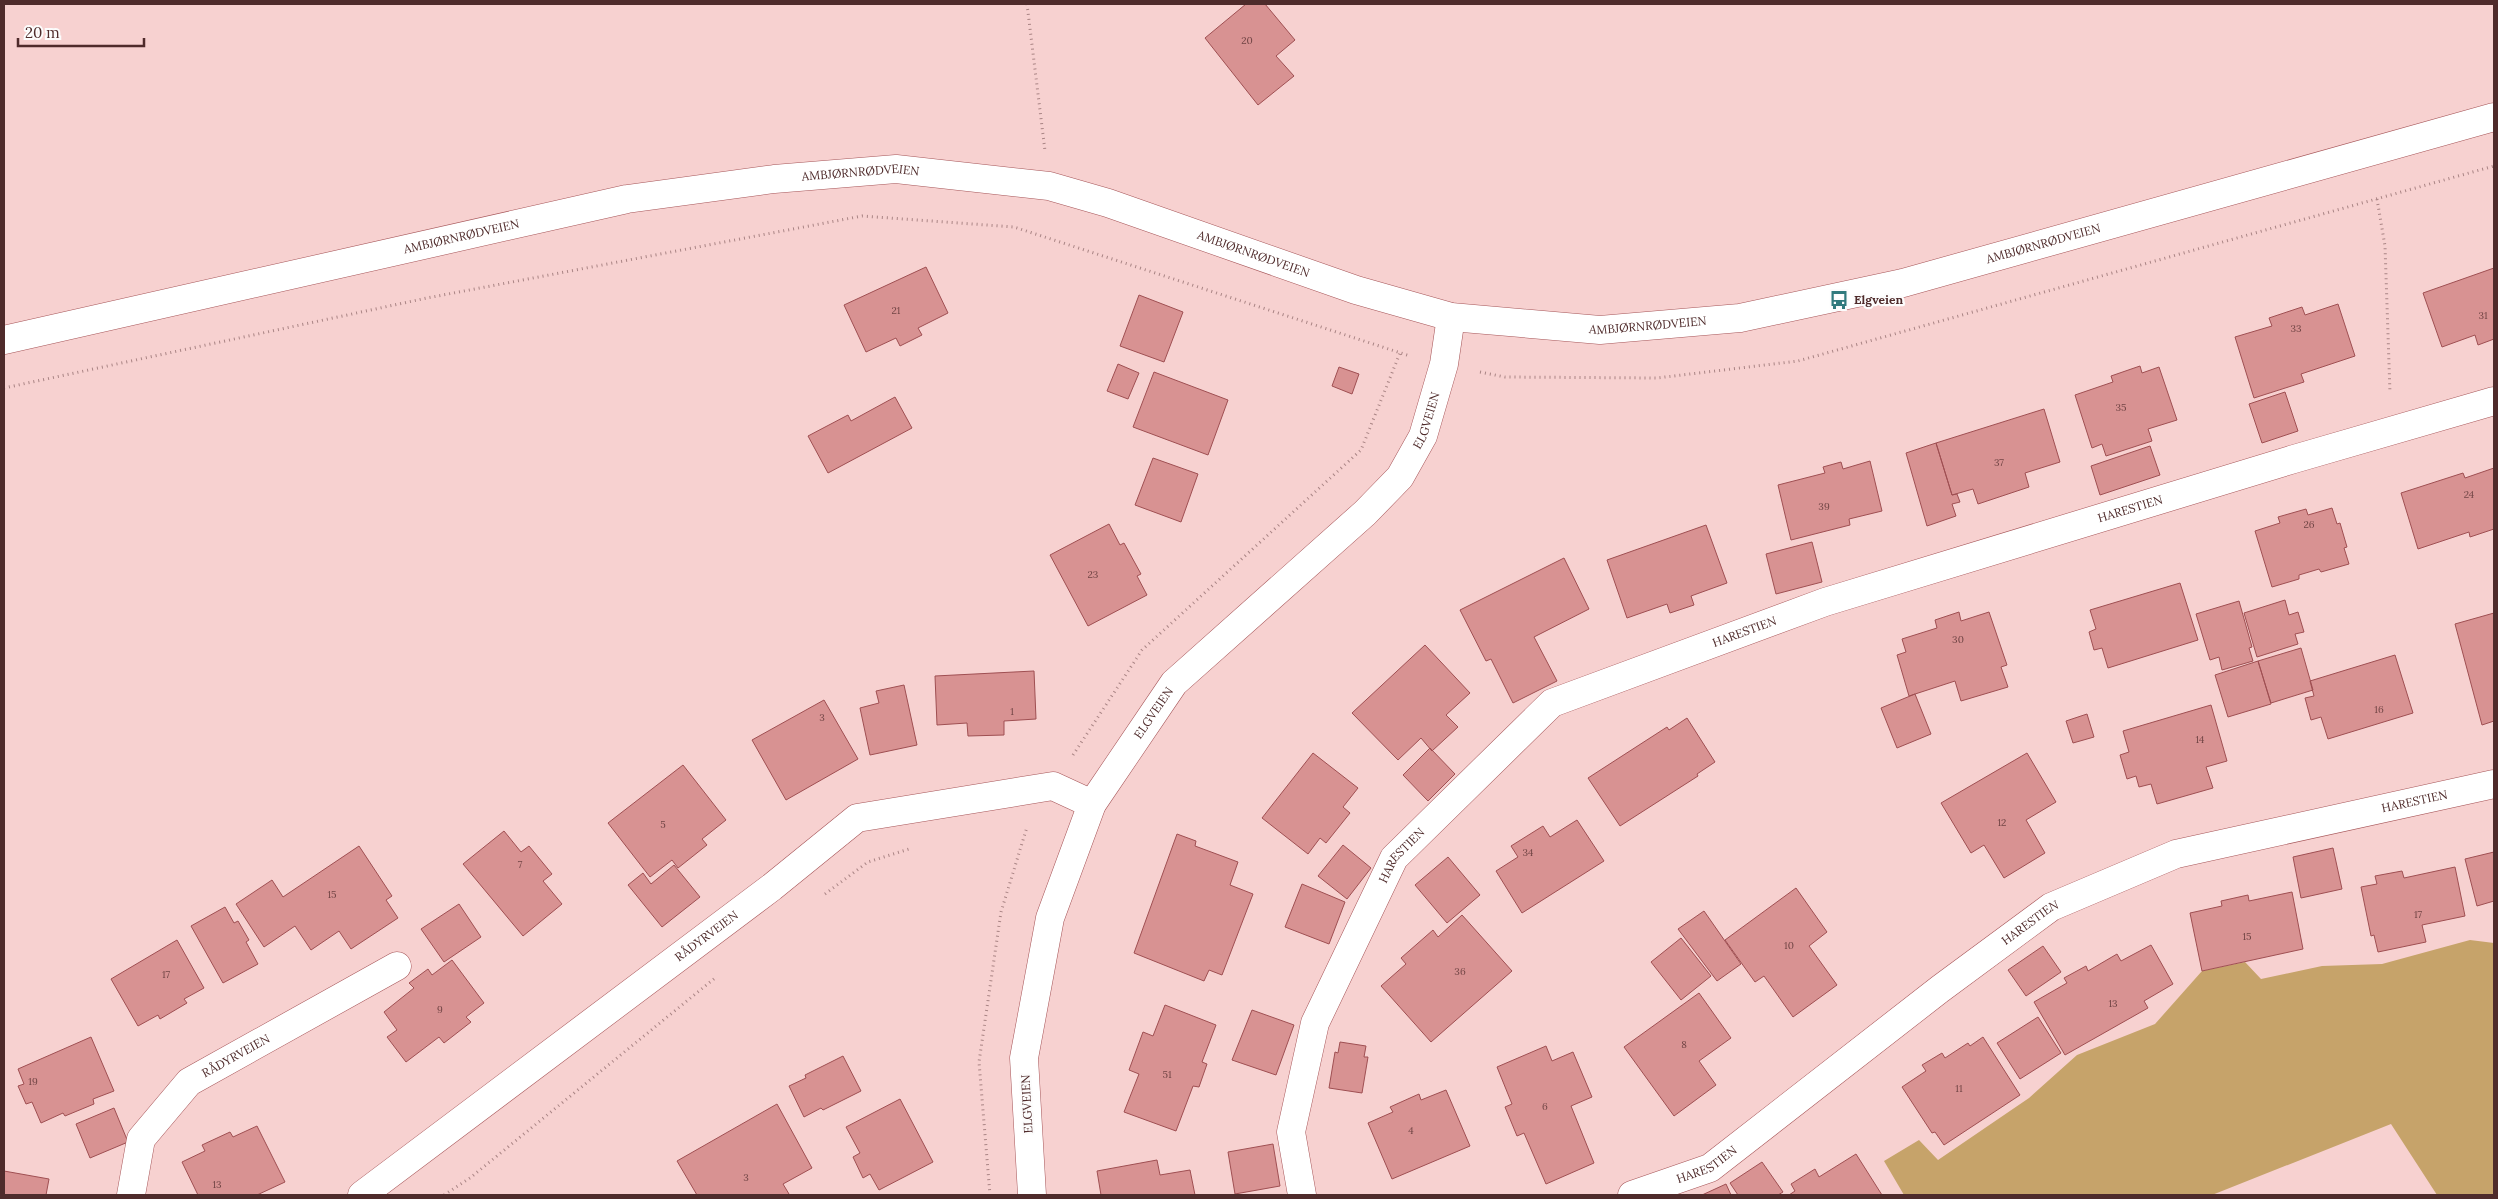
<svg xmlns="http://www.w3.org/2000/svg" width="2498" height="1199" font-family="Lora,serif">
<rect width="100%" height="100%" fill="#f7d1d0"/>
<path fill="#c6a36a" d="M2470,940L2494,943V1195H2437L2391,1124L2212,1195H1904L1884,1161L1919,1140L1938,1160L2029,1098L2077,1055L2155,1024L2202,971L2245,962L2261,979L2322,966L2382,964Z"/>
<path fill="#d89292" stroke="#9f4f52" d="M1246,4H1265L1295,40L1276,56L1294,76L1258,105L1205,38Z
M926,267L948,313L918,328L922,335L900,346L896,338L866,352L844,305Z
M2494,268V339L2478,345L2475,335L2442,347L2423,293Z
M1139,295L1183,312L1164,362L1120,346Z
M2338,304L2355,356L2301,374L2304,382L2254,398L2235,337L2272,326L2269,318L2302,307L2305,315Z
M1118,364L1139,373L1128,399L1107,391Z
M2140,366L2142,373L2159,367L2177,420L2148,429L2152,441L2106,456L2102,444L2092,448L2075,395L2113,382L2111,376Z
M1339,367L1359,374L1352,394L1332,386Z
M1154,372L1228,400L1208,455L1133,427Z
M2285,392L2298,431L2262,443L2249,404Z
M895,397L912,428L828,473L808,436L848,415L851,421Z
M2044,409L2060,462L2025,473L2029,487L1978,504L1973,489L1952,495L1936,443Z
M1936,443L1952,495L1957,494L1960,502L1952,504L1956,516L1927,526L1906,453Z
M2150,446L2160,475L2100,495L2091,466Z
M1153,458L1198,474L1181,522L1135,505Z
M1870,461L1882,511L1849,519L1850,525L1791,540L1778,485L1825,473L1823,467L1841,462L1843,469Z
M2494,468V529L2470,537L2469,532L2418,549L2401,493L2463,473L2465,478Z
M2332,508L2337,524L2340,523L2347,547L2344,548L2349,564L2321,572L2319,569L2299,575V579L2272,587L2255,531L2280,523L2278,517L2306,509L2308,515Z
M1109,524L1120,545L1124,543L1141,574L1137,576L1147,595L1088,626L1050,555Z
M1706,525L1727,583L1691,596L1694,605L1670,613L1667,604L1627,618L1607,560Z
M1812,542L1822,582L1776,594L1766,554Z
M1564,558L1589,609L1534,637L1557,681L1513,703L1491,659L1486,661L1460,610Z
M2180,583L2198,640L2108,668L2102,648L2094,650L2089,632L2096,629L2090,610Z
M2285,600L2289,615L2298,612L2304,632L2295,634L2298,644L2257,657L2244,613Z
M2239,601L2252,647L2249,648L2253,661L2222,670L2219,657L2210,660L2196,614Z
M1959,612L1961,621L1989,612L2007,665L2001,667L2008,687L1961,701L1955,681L1909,696L1897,655L1906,652L1902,639L1937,628L1935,620Z
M2494,613V721L2482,725L2455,624Z
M1425,645L1470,693L1446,715L1458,727L1432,751L1421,738L1398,760L1352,713Z
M2301,648L2313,690L2271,703L2258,661Z
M2395,655L2413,713L2328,739L2321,717L2311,720L2305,698L2314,696L2310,681Z
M2258,661L2271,704L2228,717L2215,675Z
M1034,671L1036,719L1004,721V735L968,736L967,723L937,725L935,676Z
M904,685L917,745L870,755L860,708L879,703L876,691Z
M1915,694L1931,734L1897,748L1881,708Z
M824,700L858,759L786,800L752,740Z
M2211,705L2227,761L2206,767L2213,788L2157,804L2151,784L2139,787L2136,776L2127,779L2120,755L2129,752L2123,731Z
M2087,714L2094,737L2073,743L2066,721Z
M1687,718L1715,762L1697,774L1698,776L1620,826L1588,778L1667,727L1669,730Z
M1430,748L1455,774L1428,801L1403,775Z
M1313,753L1358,788L1343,807L1350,813L1326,843L1320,838L1308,854L1262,818Z
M2027,753L2056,802L2026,820L2045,853L2004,878L1984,845L1971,853L1941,803Z
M683,765L726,820L702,839L707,845L678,868L672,860L650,877L608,823Z
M1577,820L1604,861L1522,913L1496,871L1518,857L1511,846L1543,826L1550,837Z
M504,831L521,852L529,846L552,874L543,881L562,904L523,936L463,864Z
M1177,834L1196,841L1195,846L1238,862L1230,885L1253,894L1222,975L1209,970L1204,981L1134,953Z
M1343,845L1371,868L1347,899L1318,876Z
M359,846L392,896L386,900L398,918L351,949L339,931L311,950L295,926L264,947L236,904L272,880L283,897Z
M2333,848L2342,889L2301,898L2293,857Z
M2494,852V901L2477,906L2465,859Z
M1448,857L1480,895L1447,923L1415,885Z
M674,865L700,897L662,927L628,885L643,873L651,884Z
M2455,867L2465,916L2422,925L2426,942L2378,952L2374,935L2371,936L2361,887L2377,884L2375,876L2402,871L2404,878Z
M1302,884L1345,902L1329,944L1285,927Z
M1796,888L1827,932L1809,946L1837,985L1793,1017L1764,976L1755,982L1725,940Z
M2292,892L2303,949L2202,971L2190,913L2222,906L2221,901L2248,895L2249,901Z
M459,904L481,937L444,962L421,929Z
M225,907L234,923L238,921L249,940L246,942L258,964L223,983L191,926Z
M1704,911L1741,964L1717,981L1678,929Z
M1462,915L1512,971L1431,1042L1381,986L1406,964L1401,958L1433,930L1438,937Z
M1681,938L1711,976L1681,1000L1651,962Z
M177,940L204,988L184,999L187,1003L160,1019L158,1015L138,1026L111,979Z
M2151,945L2173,984L2144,1001L2148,1008L2065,1055L2034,1002L2067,983L2064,978L2086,966L2088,971L2117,954L2121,961Z
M2043,946L2061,972L2026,996L2008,970Z
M452,960L484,1003L466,1017L471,1022L444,1043L439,1037L406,1062L387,1037L397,1030L384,1012L414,988L409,983L428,969L432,975Z
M1699,993L1731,1038L1699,1061L1716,1085L1674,1116L1624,1047Z
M1165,1005L1216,1025L1202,1062L1207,1064L1199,1087L1193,1086L1176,1131L1124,1112L1139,1074L1129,1070L1143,1032L1153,1036Z
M1252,1010L1294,1025L1276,1075L1232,1060Z
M2038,1017L2061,1053L2020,1079L1997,1043Z
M91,1037L114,1091L93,1099L94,1104L65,1116L63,1113L41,1123L32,1102L26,1104L18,1086L24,1084L18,1069Z
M1983,1037L2020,1095L1944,1145L1935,1132L1932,1133L1902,1087L1926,1071L1922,1065L1942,1053L1945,1058L1968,1043L1970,1046Z
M1340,1042L1366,1046L1364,1057H1368L1362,1093L1329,1088L1335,1052L1338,1053Z
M1546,1046L1552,1061L1573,1052L1592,1097L1571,1106L1594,1163L1546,1184L1524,1133L1517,1136L1505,1107L1512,1104L1497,1067Z
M843,1056L861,1091L823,1110L821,1108L804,1117L789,1086L806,1078L805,1075Z
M1446,1090L1470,1146L1392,1179L1368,1123L1393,1112L1390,1107L1419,1094L1421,1100Z
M900,1099L933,1162L879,1190L870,1174L863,1178L853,1157L860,1153L846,1127Z
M777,1104L812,1168L783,1184L789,1194L786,1195H697L677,1161Z
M114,1108L128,1142L90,1158L76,1124Z
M257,1126L285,1182L257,1195H198L182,1162L205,1151L202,1145L230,1132L233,1137Z
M1273,1144L1280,1186L1235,1194L1228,1152Z
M1856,1154L1882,1195H1789L1795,1191L1791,1184L1815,1169L1819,1177Z
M1157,1160L1160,1175L1190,1170L1195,1195H1101L1097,1171Z
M1762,1162L1783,1192L1778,1195H1738L1730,1183Z
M4,1171L49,1179L46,1195H4Z
M1726,1184L1731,1195H1702Z"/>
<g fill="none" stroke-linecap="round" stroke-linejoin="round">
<g stroke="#a65558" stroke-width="29">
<g id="street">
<path id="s1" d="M131,1195L141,1139L189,1082L397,966"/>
<path id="s2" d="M362,1195L772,887L857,818L1053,786L1092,804"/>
<path id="s3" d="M1032,1195L1024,1058L1050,918L1092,804L1174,683L1365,513L1400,477L1423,436L1444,364L1451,317"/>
<path id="s4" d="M1302,1195L1291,1132L1315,1023L1394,858L1552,703L1825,602L2294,459L2494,401"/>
<path id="s5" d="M1632,1195L1710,1168L1940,989L2051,907L2176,854L2494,784"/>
</g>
</g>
<g stroke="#a65558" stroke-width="29">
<g id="secondary">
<path id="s6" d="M4,340L627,199L774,179L896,169L1049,186L1108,203L1356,290L1451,317L1600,330L1740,318L1903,283L2494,117"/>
</g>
</g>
<path stroke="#a98484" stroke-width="3" stroke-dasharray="1 4" stroke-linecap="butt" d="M1027,4L1045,151
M2377,199L2385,246L2390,393
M1480,372L1505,377L1657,378L1798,361L2494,166
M4,388L427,298L862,216L1014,227L1410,356
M1073,755L1142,650L1361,450L1400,353
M825,894L868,862L909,849
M444,1195L470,1178L715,978
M990,1195L979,1062L1001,912L1027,827"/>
<use href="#street" stroke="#fff" stroke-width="28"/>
<use href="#secondary" stroke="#fff" stroke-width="28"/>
</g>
<defs>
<g id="bus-bare" transform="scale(1.5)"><path d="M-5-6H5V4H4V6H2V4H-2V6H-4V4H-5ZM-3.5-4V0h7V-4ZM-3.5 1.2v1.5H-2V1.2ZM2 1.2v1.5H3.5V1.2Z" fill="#317a7d" stroke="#fcfcfc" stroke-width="2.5" paint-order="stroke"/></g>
</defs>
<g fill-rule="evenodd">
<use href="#bus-bare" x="1839" y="300"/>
</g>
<g text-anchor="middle" stroke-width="4.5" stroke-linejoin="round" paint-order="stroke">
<g font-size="10" fill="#714545">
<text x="1247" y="44">20</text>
<text x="896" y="314">21</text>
<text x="2483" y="319">31</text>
<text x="2296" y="332">33</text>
<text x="2121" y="411">35</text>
<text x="1999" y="466">37</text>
<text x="2469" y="498">24</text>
<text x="1824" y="510">39</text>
<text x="2309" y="528">26</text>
<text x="1093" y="578">23</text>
<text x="1958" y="643">30</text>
<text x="2379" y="713">16</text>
<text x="1012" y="715">1</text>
<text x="822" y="721">3</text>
<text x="2200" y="743">14</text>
<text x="2002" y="826">12</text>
<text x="663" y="828">5</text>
<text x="1528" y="856">34</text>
<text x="520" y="868">7</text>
<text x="332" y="898">15</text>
<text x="2418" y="918">17</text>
<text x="2247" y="940">15</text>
<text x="1789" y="949">10</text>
<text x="1460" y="975">36</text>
<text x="166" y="978">17</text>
<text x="2113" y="1007">13</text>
<text x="440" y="1013">9</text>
<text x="1684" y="1048">8</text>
<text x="1167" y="1078">51</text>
<text x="33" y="1085">19</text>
<text x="1959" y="1092">11</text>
<text x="1545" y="1110">6</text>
<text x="1411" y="1134">4</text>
<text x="746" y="1181">3</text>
<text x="217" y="1188">13</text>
</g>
<g font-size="12" fill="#4f2b2b" stroke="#fcfcfc">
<text dy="4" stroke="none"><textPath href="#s6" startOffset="874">AMBJØRNRØDVEIEN</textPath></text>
<text dy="4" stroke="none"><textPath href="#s6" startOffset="469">AMBJØRNRØDVEIEN</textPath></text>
<text dy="4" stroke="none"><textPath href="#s6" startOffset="2089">AMBJØRNRØDVEIEN</textPath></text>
<text dy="4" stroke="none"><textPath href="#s6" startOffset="1279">AMBJØRNRØDVEIEN</textPath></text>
<text dy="4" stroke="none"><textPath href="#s6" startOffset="1684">AMBJØRNRØDVEIEN</textPath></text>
<text dy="4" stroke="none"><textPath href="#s3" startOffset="916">ELGVEIEN</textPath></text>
<text dy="4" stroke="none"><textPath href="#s4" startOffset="1190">HARESTIEN</textPath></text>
<text dy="4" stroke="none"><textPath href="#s4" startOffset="785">HARESTIEN</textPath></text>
<text dy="4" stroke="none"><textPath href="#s3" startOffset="511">ELGVEIEN</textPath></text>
<text dy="4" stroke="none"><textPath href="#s5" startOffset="892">HARESTIEN</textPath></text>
<text dy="4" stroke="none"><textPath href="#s4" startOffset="365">HARESTIEN</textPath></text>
<text dy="4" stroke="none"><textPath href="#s5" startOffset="486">HARESTIEN</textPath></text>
<text dy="4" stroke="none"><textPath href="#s2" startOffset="431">RÅDYRVEIEN</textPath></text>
<text dy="4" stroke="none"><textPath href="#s1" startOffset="185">RÅDYRVEIEN</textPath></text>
<text transform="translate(1027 1104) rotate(-93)" y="4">ELGVEIEN</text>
<text dy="4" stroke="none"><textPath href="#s5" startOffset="81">HARESTIEN</textPath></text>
</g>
<g font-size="12" font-weight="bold" fill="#4f2b2b" stroke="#fcfcfc" text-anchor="start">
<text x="1854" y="304">Elgveien</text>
</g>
</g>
<rect width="2498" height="1199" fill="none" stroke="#4f2b2b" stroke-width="10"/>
<path d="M18 38v8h126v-8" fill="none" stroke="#4f2b2b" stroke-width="2.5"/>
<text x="25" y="38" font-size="15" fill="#4f2b2b" stroke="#fcfcfc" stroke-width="4" paint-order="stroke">20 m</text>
</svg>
